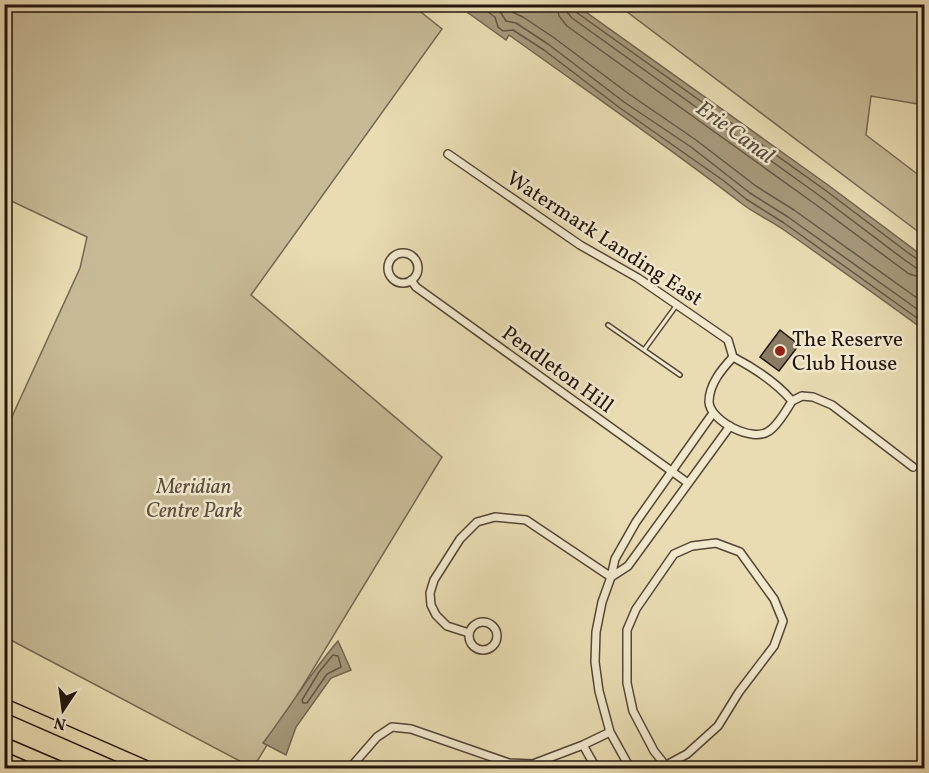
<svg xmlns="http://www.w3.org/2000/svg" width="929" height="773" font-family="Vollkorn,serif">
<rect width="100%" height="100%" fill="#e9dcb2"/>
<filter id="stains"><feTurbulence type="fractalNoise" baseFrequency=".00333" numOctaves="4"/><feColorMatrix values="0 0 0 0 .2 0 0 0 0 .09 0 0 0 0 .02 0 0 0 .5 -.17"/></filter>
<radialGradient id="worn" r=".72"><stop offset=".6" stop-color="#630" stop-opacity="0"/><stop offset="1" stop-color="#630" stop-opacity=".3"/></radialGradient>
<path fill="#c7ba96" stroke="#746752" stroke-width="1.5" d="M5,5H412L442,29L251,295L442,457L253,768L5,637V432L80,268L87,237L5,198Z
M618,5H924V105L871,96L866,135L924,179V236Z"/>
<path fill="#a5987a" stroke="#71634f" stroke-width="1.5" d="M468,5H576L828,185L924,257V330C878,296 831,263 784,230C770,220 755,214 741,203C666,145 587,91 509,35L506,40L471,15L468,13L472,7Z
M338,641L351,670L331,678L296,727L286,755L263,743C289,709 310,673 338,641Z"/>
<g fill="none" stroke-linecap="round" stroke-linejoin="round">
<path stroke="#645644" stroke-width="1.5" d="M477,4L495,17L498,27L503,31L513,30L544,50L620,108L724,181L746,199L784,223L924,323
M491,4L501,13L506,21L516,23L548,44L624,102L691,147L750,193L788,217L924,314
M506,4L512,12L523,17L553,37L629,94L696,140L756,186L794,210L924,303
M557,4L559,16L567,26L815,204L909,274L924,278
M566,4L567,12L572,18L820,196L902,258L916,268L924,269
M573,4L576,12L825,190L907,252L920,261L924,262
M333,655L338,656L341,667L327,674L307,703H303L302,700L319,672Z"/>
</g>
<path fill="#897c63" stroke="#22140e" stroke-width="1.5" d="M780,330L799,345L779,371L760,357Z"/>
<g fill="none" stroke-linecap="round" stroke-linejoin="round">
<g stroke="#544637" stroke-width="6">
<path id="service" d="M608,325L680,375
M644,350L676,306"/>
</g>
<g stroke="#544637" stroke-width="10">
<path id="minor" d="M448,154L580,245L638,278L728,340L733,357
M388 268a15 15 0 1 1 30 0a15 15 0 1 1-30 0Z
M411,280L416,287L688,483
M733,357C754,368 776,382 792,401C786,411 778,425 769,431C753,443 710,421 709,402C709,384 722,369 733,357Z
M792,401L802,396L813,397L832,405L913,467
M611,577L628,566L730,426
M469 636a14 14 0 1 1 28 0a14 14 0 1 1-28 0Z
M469,633L447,626L436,615L431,605L430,593L434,580L460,539L477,522L495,517L526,520L611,577
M583,745L596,768
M350,768L377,737L392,727L411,729L509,763L533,764L583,745L610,732
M630,768L610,732L599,691L595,662L596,632L602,602L611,577L615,559L636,522L713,413
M661,768L687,754L718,726L739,692L774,646L783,621L774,599L740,552L716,543L692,546L674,554L636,609L627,630V683L633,711L654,751L666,766"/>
</g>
<g stroke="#22140e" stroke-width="15">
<path id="motorway" d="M4,705L148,768
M4,744L60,768"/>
</g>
<use href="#service" stroke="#f1e8cd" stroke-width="3"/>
<use href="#minor" stroke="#f1e8cd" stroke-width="7"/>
<use href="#motorway" stroke="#e9dcb2" stroke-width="12"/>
</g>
<circle fill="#8f2418" stroke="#f1e8cd" stroke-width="2" cx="780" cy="351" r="6"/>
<g text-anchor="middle" stroke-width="5" stroke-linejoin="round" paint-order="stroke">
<g font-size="21" fill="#22140e" stroke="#f1e8cd">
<text transform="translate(605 238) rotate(33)" y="7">Watermark Landing East</text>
<text transform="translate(558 369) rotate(36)" y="7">Pendleton Hill</text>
</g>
<g font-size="21" fill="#22140e" stroke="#f1e8cd" text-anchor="start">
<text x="792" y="346">The Reserve<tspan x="792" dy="24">Club House</tspan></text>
</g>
<g font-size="21" font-style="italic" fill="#5c4e3e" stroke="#f1e8cd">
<text x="194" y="493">Meridian<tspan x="194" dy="24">Centre Park</tspan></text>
</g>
<g font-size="22" font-style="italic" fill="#564939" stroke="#f1e8cd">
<text transform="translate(736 131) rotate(36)" y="8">Erie Canal</text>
</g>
</g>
<rect width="929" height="773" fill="none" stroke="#e9dcb2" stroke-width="24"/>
<rect x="6" y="6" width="917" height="761" fill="none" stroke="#22140e" stroke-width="3"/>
<rect x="12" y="12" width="905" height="749" fill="none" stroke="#22140e" stroke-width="1.5"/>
<g transform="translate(63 710) rotate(193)" stroke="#f1e8cd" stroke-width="4.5" paint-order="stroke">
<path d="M0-4.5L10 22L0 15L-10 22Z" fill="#22140e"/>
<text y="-9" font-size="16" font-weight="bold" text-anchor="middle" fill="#22140e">N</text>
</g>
<rect width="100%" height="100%" filter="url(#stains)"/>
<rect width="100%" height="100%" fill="url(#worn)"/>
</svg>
